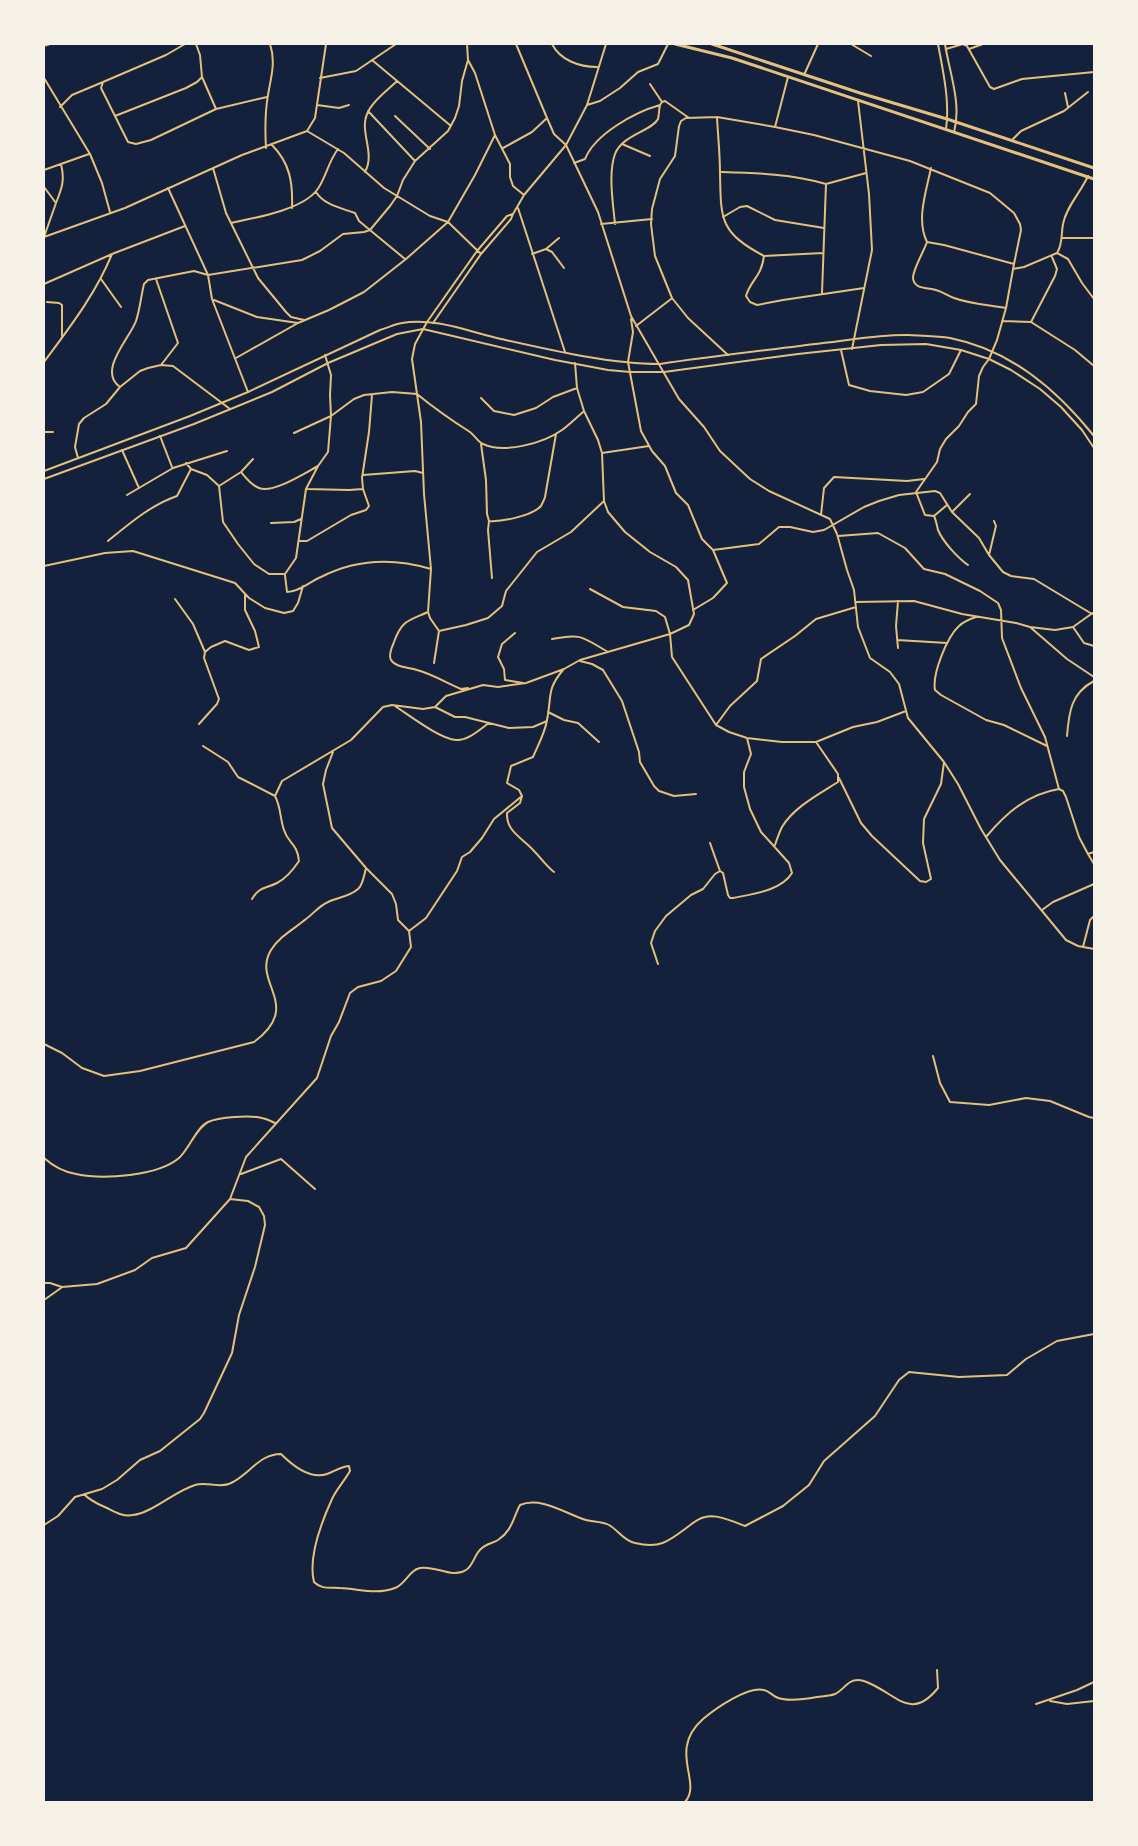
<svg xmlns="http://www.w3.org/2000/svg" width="1138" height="1846" font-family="'Titillium Web',sans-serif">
<rect width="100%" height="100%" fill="#14213d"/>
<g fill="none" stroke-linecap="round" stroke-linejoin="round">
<path stroke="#e5c07b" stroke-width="2" d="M185,44L166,55L103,82L101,88L128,142L136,144L151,140L216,109L202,77L200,55L196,44
M516,44L547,118L554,134L566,145L598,212L631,316L679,399L704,427L720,451L750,479L769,491L830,519L837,534L847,570L854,590L858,627L870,658L890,672L899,684L908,718L944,762L958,784L981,829L1000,860L1066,940L1078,946L1094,949
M552,44C560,60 579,67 597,67
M851,44L871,56
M946,49L963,44L967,46L990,87L994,89L1022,79L1094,72
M969,49L983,44
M372,60L451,126
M468,60L475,73L495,135L510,164V177L513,186L524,195
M804,75L818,44
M44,78L90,154L102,183L110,212
M320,78L356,71L396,44
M650,84L662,102
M1065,93L1068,107
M317,105L339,108L349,105
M587,105L600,101L620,88L638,72L658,64L668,44
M60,107L72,95L103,82
M216,109L267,97
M368,111L415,161
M115,116L186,88L197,82L202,77
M395,116L430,149
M717,117C718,136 720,155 720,173C721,219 719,232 764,256C761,278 751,279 746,296L750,302L757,305L783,300L864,288
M775,127L788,77
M307,131L315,118L326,44
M1012,140L1021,131L1064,111L1088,92
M622,144L650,156
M272,145C290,163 293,183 292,208
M266,148C265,131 265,112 268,95C271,77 276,62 270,44
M503,148L532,132L547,118
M574,163L585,159C595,134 635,112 660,105L662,102L665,101L689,118
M213,168L226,213L258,278L286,312L291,317L304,320
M931,168C926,192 916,220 927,242C924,251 913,269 913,278C914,290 928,287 936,290C943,292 948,296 954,298C970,304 988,305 1006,308
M44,170L89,154
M365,172C376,152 358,131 368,112C373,100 388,90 397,81
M721,172C755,173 793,174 826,184
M44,187L56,203L44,237
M168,188L208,275L212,299L248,392
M316,192C324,205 341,208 355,213L359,221L405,259
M56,203C62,188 65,180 61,164
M518,208L565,352
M723,217L740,207L747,206L775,220L824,228
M231,223C254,218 302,210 317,190C326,178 328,162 338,149
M601,224L652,219
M615,224C613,203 608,173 615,154C622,135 652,131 658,119C659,115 659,109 660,105
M44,237L125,208L242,155L307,131L344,153L384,188L430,216L448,222L481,254
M1062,238H1094
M927,242L944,245L1014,264L1006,308L997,340L989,359L983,367L979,376L976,404L968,412L959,426L946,439L940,449L937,462L916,492L925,515L934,516L947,505
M546,249L552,252L564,268
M1057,253L1068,259L1082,283L1094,299
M532,254L546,249L559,238
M764,256L823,253
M1013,269L1024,267L1057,253C1063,244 1061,234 1063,224C1066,207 1081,192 1088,176
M101,279L121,307
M156,279L178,343L161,365
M44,284L112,254L185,226
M822,293L826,184L866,173
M214,300L257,317L298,323
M47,302L59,303L62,305V338
M631,319L633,332L628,362L641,431L652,451L665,466L676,493L688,505L702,539L713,550
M1002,321L1031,322L1075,350L1094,366
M1031,322L1055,276L1057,269L1052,257
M433,323L481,254L511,219L513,214
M636,326L671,299
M852,349L872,250L869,194L858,101
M841,350L849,385L870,391L906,395L923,392L949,374L961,350
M728,355L688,318L672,298L655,256L651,224L652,209L660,179L675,156L679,126L681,121L686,118L717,117L775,127L814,135L910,161L990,193L1014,213L1020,224L1021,230L1014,264
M236,358L298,323L329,310L364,292L406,259L448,222L475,175L495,135
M44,362C70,327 95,295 112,254
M481,398L494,411L514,415L536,408L553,397L577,388
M230,409L173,366L161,365L148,368L140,371L120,387C97,371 130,338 136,321C140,309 141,296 144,284L148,280L194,271L208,275L302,260L320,251L343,234L364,232L370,230L390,206L397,196L403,180L415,161L448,131L455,118L459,106L462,81L468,60L467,44
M583,412C576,418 569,425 562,430C544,443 504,454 483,444C478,442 475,436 470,432C451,420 434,408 417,394L412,359L415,344L427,322L477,251L507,216L513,214L524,195L566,145L587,105L606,44
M44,432H53
M294,433L331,416L354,399L364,395L392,392L417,394L421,422L424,494L431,569L428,612L430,618L439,631
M160,436L172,467
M481,444L486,480L487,514L489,521C501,522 532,516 541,506C541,506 545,498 545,497L556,434
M122,450L139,488
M602,453L649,446
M78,458L75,447L79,424L84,418L106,404L120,387
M186,463L191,469L207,475L219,486L223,522L238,544L254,564L269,574H285L296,558L306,489L318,466L328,452L331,416L330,395L331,375L325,355
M241,472C246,478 251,485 259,488C272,494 305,473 318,466
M363,475L415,471L423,473
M219,486L241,472L253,459
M307,489L349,490L363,489L362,478L369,432L372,395
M127,495L173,468L227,451
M952,512L970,494
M821,515L824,488L834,477L907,481L924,479
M934,516C936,520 937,526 938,530C943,542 958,558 968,565
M489,521L488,530L492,578
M271,523L294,522L301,519
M838,536L878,533L905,548L924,569L945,574L980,591L998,603L1001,610L1002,638L1021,688L1045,737L1059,789
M108,541C130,523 151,505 177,496L191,469
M299,541H307L351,515L366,510L369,506L363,489
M989,555L996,526L994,521
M44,566L105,553L133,551L235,583L249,598L265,608L284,613L293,611L298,603L303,586
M285,575L287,592C299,592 309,582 321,577C356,559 394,558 431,569
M590,589L623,607L656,611L665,617L670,634L672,657L716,725L729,732L747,738L782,742H816L853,727L877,722L906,711
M175,599L193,624L205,652
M898,601L896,626L898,648
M856,602L914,601L962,614L1016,623L1030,627
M693,610L713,598L727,583L713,550L759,544L779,527H790L813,532L824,530L864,507L879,501L899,495L935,491L940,493L952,512L979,538L989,555L1003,572L1011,576L1034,579L1092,614
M428,612C408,621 402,620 394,642C392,647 388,655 391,660C396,668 409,667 417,670C432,674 447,683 461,689L468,688
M1094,612L1073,627L1055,630L1030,627L1067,659L1094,677
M976,617C970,619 964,621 959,626C947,637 932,674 935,690L941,695L986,720L1004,725L1047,746
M1073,627L1084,643L1094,646
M515,633L502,644L498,657L504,669L505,680L523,683
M552,639C582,633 582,637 608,652
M897,640L947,643
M580,661L592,664L603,670L622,701L639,752L640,762L654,786L659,791L674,796L696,794
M434,663L439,631L466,625L488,618L502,606L506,591L537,552L571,532L604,501
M395,706C409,715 440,739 456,740C468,741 480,729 489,723
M435,707L455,717H465L509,728L533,727L547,721
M548,712L564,720L578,723L599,742
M199,724L217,704L219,699L204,658L205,652L211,647L225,641L249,650L259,647L255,631L245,610V595
M716,725L730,706L757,681L761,659L795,636L816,619L856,607
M1067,736C1069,712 1071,693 1094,681
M203,746L228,762L238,777L275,796C281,807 280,819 284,830C288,844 297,842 299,861C293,870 287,878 277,883C265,889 260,886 252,899
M839,778L861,823L872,836L920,881L926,882L931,879L923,843L924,819L941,784L944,762
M275,796L282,781L351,740L383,707L392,705L423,709L435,707L446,696L483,685L498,687L526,683L564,669L580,660L670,634L689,625L694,614L688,580L676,567L650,552L625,532L608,512L604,501L602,453L598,440L584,411L577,388L575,363
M986,837C1006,813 1028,794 1059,789L1063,791L1066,797L1079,837L1088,854
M710,843L720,871
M775,845C777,839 779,833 782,827C794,807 819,794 838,782V774L816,742
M1094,852L1088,854L1094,864
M554,872C546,866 541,858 534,851C523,838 506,832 507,813L520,803L522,796L519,790L507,783L511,766L533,757C538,745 545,733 547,720C552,697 546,690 563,670
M1042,910L1053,902L1094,884
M409,931L426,918L457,871L462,857L470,852L482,838L494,819L522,796
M1083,947L1090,920L1094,916
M658,964L651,943L655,931L666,916L691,895L703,889L715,874L720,871L723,873L728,895L730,898H733C752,894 781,891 792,873L789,863L761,832L750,809L744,787V772L751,754L747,738
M44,1044L62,1053L82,1068L104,1076L140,1071L254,1042C304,1005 251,983 271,950C280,936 294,929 306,919C313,914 319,906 328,902C338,897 349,897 358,889C363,885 364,875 366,868
M933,1056L940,1083L950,1102L989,1105L1026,1098L1050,1101L1089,1117L1094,1118
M44,1158C53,1166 64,1172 76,1174C103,1180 158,1176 179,1158C189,1149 196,1128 208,1122C218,1117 251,1115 262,1118C267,1119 271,1121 275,1123
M241,1174L281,1159L315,1189
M44,1283H50L62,1287L97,1284L135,1270L152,1258L186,1248L230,1199L246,1157L317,1078L331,1036L339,1022L350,993L358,987L381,981L396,971L411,947L409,931L398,920L396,904L392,894L366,868L332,828L323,784L326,770L333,752
M44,1300L61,1288
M84,1494C90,1501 98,1504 107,1508C115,1512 123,1517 133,1515C152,1513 175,1491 195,1485C207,1481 219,1489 231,1483C250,1474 259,1454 281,1454C292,1465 310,1480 327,1474C335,1471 340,1467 349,1466L350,1471C345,1480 336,1490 332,1499C322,1521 308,1558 314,1582C322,1590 330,1587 340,1588C360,1589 376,1595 395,1588C406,1584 409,1570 420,1568C435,1565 452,1579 466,1570C474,1565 474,1554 482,1548C486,1544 493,1543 498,1540C512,1531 513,1518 520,1505C541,1496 566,1514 586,1520C593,1522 602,1521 609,1525C618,1530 624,1541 635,1543C661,1549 669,1541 689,1526C694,1522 700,1518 705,1517C718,1514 734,1522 745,1526L783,1506L809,1485L824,1461L875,1416L899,1380L909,1372L959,1377L1007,1375L1026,1359L1057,1341L1094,1334
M44,1525L58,1516L75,1497L102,1489L117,1480L140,1460L160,1451L200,1419L204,1413L232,1353L239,1315L255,1267L265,1225L264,1216L259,1207L248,1201L230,1199
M1050,1701L1067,1704L1094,1701
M1036,1704L1077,1690L1094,1682
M685,1802C703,1782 667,1751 703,1719C716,1708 748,1686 764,1690C769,1691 772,1695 776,1697C786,1702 806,1699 817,1697C822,1696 830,1696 835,1694C844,1690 847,1680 858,1680C862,1680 867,1682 871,1684C899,1697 912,1720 938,1688L937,1670"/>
<path stroke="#e5c07b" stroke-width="2" d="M938,44C943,71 950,101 946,129
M945,44C949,71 962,104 954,132
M44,46L50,44
M44,471L190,416L248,392L380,330C387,328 395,324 402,323C434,317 470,332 501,339C550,350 610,364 660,364C714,356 769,350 823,343C851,340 881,334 909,335C923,336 937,336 950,338C1011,350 1057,390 1094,436
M44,479L194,424L272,392L328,363L397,334L423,329L555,360L608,370L630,372H664L798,354L881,345L926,344L961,350L989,359L1011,370L1040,389L1061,407L1082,430L1094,448"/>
<path stroke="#e5c07b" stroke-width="3" d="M675,44L732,58L1094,179
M712,44L860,93L947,119L1094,168"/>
</g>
<rect width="1138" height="1846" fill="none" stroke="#f6f1e7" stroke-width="90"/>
</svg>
